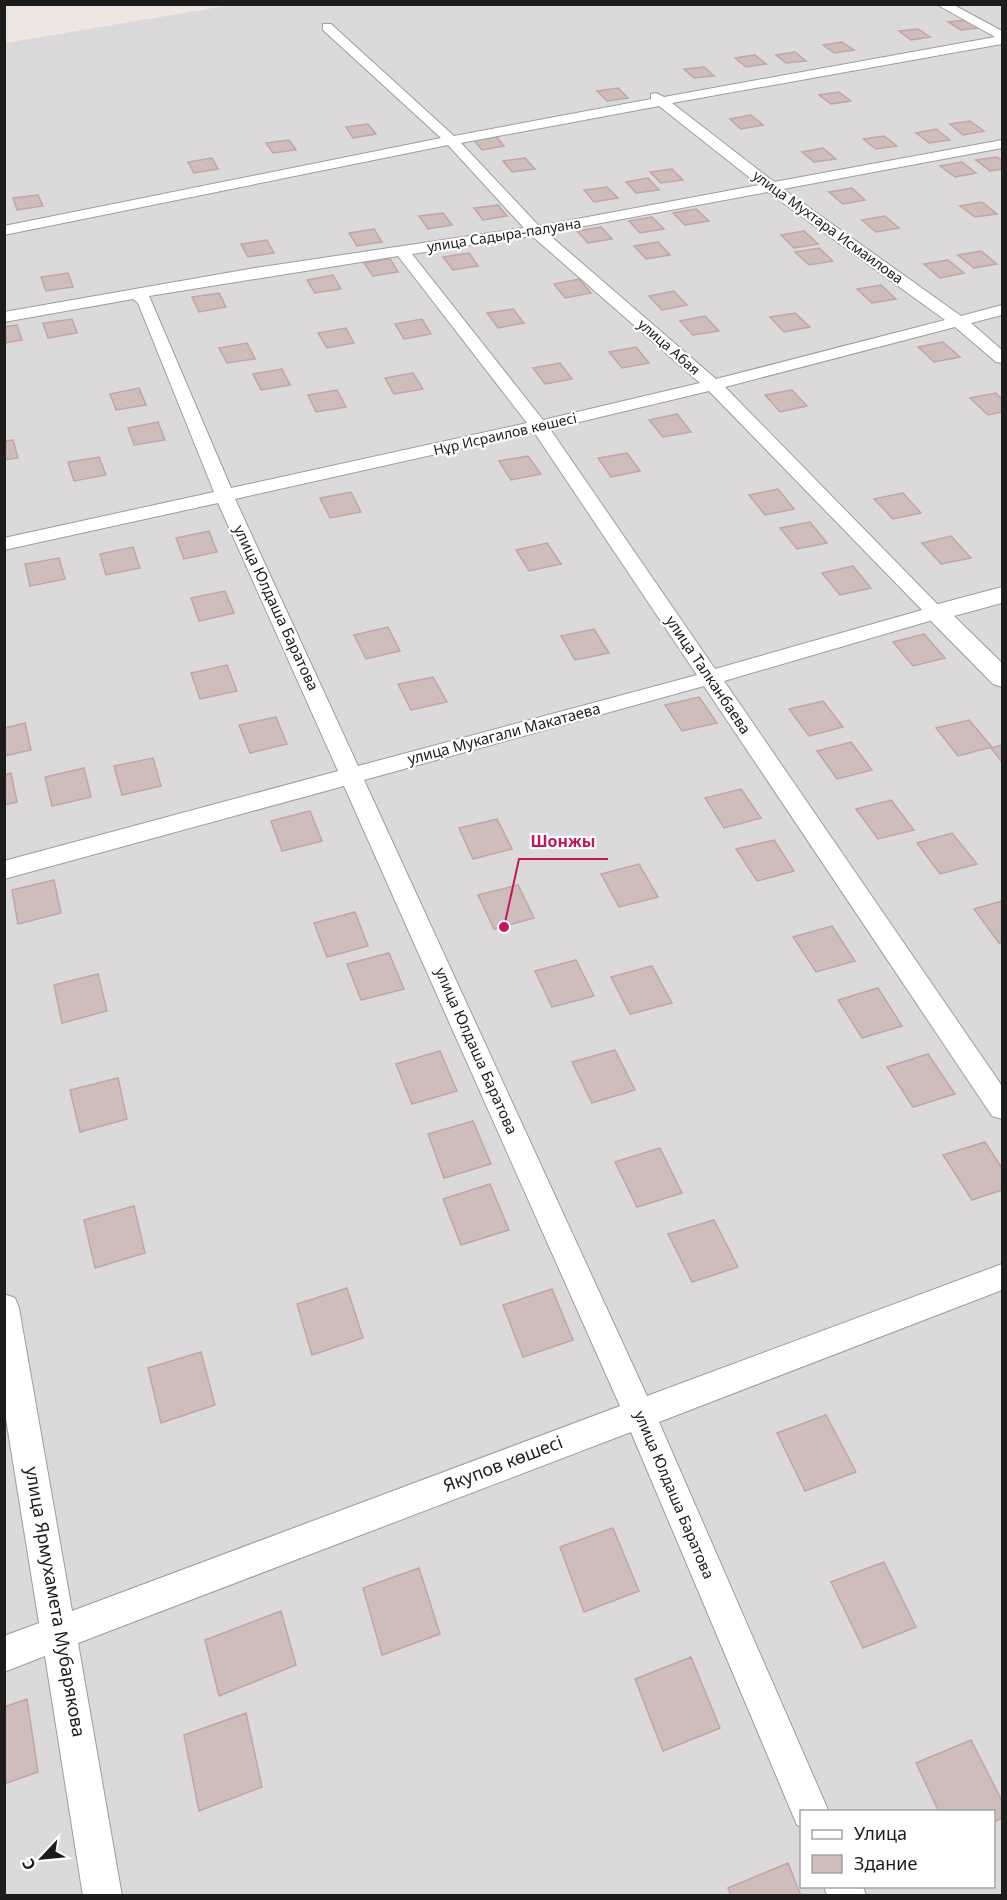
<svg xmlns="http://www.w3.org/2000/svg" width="1007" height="1900" font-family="'Noto Sans',sans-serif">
<rect width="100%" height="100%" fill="#eee6e2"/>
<path fill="#dbd9da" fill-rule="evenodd" d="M238,4L1002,5V1895L5,1896V43ZM802,1812H994V1886H802Z"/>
<path fill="#cebdbb" stroke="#c0a6a4" stroke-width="1.5" d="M967,20L979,28L961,30L948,22Z
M918,29L930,37L911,40L899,31Z
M842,42L854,50L834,53L823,45Z
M795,52L806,61L786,63L776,55Z
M755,55L766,64L746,67L735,58Z
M704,67L714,76L694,78L684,69Z
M618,88L628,98L607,101L597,91Z
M839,92L851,101L831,104L819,95Z
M751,115L763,125L741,129L730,119Z
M970,121L984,131L963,135L950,124Z
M368,124L376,134L353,138L346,127Z
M936,129L950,140L929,143L916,133Z
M496,136L504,146L482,150L473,139Z
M884,136L897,146L876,149L863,139Z
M289,140L296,150L273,153L266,143Z
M823,148L836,159L814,162L802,152Z
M997,157L1002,161V169L990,171L976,160Z
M212,158L218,169L194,173L188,162Z
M525,158L535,169L512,172L503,161Z
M962,162L976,173L955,177L940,166Z
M672,169L683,180L661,183L650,172Z
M648,178L659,190L636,193L626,182Z
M607,187L618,198L594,202L584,190Z
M852,188L865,200L843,204L829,192Z
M38,195L43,206L17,210L13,198Z
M982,202L997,214L975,217L960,206Z
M498,205L507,216L483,220L474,208Z
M696,209L709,221L685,225L673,213Z
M443,213L452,225L428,229L419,216Z
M885,216L899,228L876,232L862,220Z
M652,217L664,229L640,233L629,221Z
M601,227L612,239L588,243L577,231Z
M374,229L382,242L357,246L349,233Z
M804,231L818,244L794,248L781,235Z
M267,240L274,253L248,257L241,244Z
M658,242L670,255L646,259L634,246Z
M819,248L833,261L809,265L795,252Z
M981,251L997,264L974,268L958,255Z
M469,253L478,266L453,270L443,257Z
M390,259L398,272L373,276L364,263Z
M948,260L964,273L940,278L924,264Z
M68,273L73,287L46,291L41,277Z
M333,275L341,289L315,293L307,280Z
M579,279L591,293L565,298L554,284Z
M881,285L896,299L872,303L857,289Z
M674,291L687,305L662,310L649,296Z
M219,293L226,307L199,312L192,297Z
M513,309L524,323L498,328L487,313Z
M795,313L810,327L784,332L770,317Z
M705,316L719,331L693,335L680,321Z
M72,319L77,333L48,338L43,323Z
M422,319L431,334L404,339L395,324Z
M17,325L22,340L4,343V327Z
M346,328L354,343L327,348L318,333Z
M943,342L960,357L934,362L918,347Z
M247,343L255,359L227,363L219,348Z
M636,347L649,363L622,368L609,352Z
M560,363L572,379L545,384L533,368Z
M282,369L290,385L261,390L253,374Z
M413,373L423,389L394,394L385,378Z
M139,388L146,405L116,410L110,394Z
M337,390L346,407L316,412L308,395Z
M792,390L807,406L780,412L765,395Z
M996,393L1002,399V412L988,415L970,398Z
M677,414L691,432L663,437L649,420Z
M158,422L165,440L134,445L128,428Z
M13,440L18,458L4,460V441Z
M627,453L640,471L611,477L598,458Z
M528,456L541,474L511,480L499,461Z
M99,457L106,475L74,481L68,462Z
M778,489L794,509L765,515L749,495Z
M351,492L361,512L330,518L320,498Z
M903,493L921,513L893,519L874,499Z
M810,522L827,543L797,549L780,528Z
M209,531L217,552L184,559L176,538Z
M951,536L971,558L941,564L922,543Z
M547,543L561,564L529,571L516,550Z
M133,547L140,568L106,575L100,554Z
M59,558L65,579L30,586L25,564Z
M853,566L871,588L840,595L822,573Z
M225,591L234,613L199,621L191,598Z
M388,627L400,651L366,659L354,635Z
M594,629L609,653L575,660L561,636Z
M924,634L945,658L913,666L893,642Z
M227,665L237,691L200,699L191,673Z
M433,677L447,702L411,710L398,684Z
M699,697L717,723L682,731L665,705Z
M823,701L843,727L809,736L789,709Z
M276,717L287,744L250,753L239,725Z
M969,720L992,747L958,756L936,728Z
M25,723L31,750L4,756V728Z
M851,742L872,770L837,779L817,751Z
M1002,745V762L991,748Z
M153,758L161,786L122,795L114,766Z
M84,768L91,797L52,806L45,777Z
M11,773L17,802L4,805V775Z
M741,789L761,818L724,828L705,798Z
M891,800L914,830L878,839L856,809Z
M310,811L322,841L282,851L271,821Z
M497,819L512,849L473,859L459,828Z
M952,833L977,864L940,874L917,843Z
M774,840L794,871L757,881L736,849Z
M639,864L658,897L619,907L601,874Z
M54,880L61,913L18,924L12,890Z
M518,885L534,918L494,929L478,895Z
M1002,901V942L999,943L974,909Z
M355,912L368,946L327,957L314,923Z
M832,926L855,961L816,972L793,937Z
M389,953L404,989L361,1000L347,964Z
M576,960L594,996L552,1007L535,971Z
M652,966L672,1003L630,1014L611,977Z
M98,974L107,1011L62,1023L54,985Z
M878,988L902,1026L862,1038L838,1000Z
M615,1050L635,1090L592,1103L572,1062Z
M440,1051L457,1091L412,1104L396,1064Z
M928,1054L955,1094L913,1107L887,1067Z
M118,1078L127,1119L80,1132L70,1090Z
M473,1121L491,1164L444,1178L428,1134Z
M985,1142L1002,1168V1190L972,1200L943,1155Z
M660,1148L682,1193L637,1207L615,1162Z
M490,1184L509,1230L461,1245L443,1199Z
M134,1206L145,1253L95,1268L84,1220Z
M714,1220L738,1267L692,1282L668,1234Z
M347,1288L363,1338L312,1355L297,1304Z
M552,1289L573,1340L523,1357L503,1305Z
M201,1352L215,1405L161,1423L148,1368Z
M826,1415L856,1472L805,1491L777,1433Z
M613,1528L639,1591L584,1612L560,1547Z
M884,1562L916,1627L863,1648L831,1582Z
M419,1568L440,1634L382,1655L363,1588Z
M281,1611L296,1665L219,1696L205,1640Z
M691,1657L720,1728L663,1751L635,1679Z
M27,1699L38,1772L4,1784V1707Z
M246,1713L262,1787L199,1811L184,1735Z
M971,1740L1002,1801V1818L994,1822V1812H939L916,1763Z
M788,1863L801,1896H731L728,1888Z"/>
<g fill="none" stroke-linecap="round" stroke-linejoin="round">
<g stroke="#9d9d9d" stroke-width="2">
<path id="minor" d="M936,4H952L1002,31V44L672,103L774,182L1002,140V148L783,189L961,316L1002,305V315L971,323L1002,350V363L996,362L955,327L725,387L946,613L943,617L724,681L1002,1086V1119L992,1116L704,686L364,780L647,1396L1002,1264V1290L659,1422L829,1812H802V1827L797,1825L631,1432L78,1643L122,1896H83L45,1656L4,1672V1636L39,1623L4,1406V1294L15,1298L19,1308L72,1611L620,1406L344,786L4,879V861L338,771L218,503L4,550V538L214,492L138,303L133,299L4,322V312L255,268L524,228L448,145L4,235V226L441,138L323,30V24H331L454,136L651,99V94L656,93L664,97L995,37ZM659,106L759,185L539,226L461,143ZM768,192L945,320L716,379L547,233ZM532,236L700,383L543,420L412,254ZM398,256L527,423L231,488L149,296ZM709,391L922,610L715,669L550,429ZM534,432L697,675L358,766L235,499Z
M824,1886H863L866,1896H827Z"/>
</g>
<g stroke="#9d9d9d" stroke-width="2">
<path id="tertiary" d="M1002,587V603L954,616L1002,663V687L993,684L923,613L927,607Z"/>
</g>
<use href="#minor" fill="#fff" fill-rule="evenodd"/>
<use href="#tertiary" fill="#fff" fill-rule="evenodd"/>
</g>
<g text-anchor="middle" stroke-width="4.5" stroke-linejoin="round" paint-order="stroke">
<g font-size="14" fill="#1c1c1c" stroke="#fff">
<text transform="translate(828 227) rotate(36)" y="5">улица Мухтара Исмаилова</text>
<text transform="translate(504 235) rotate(-9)" y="5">улица Садыра-палуана</text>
<text transform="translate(669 347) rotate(41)" y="5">улица Абая</text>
<text transform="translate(505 434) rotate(-13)" y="5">Нұр Исраилов көшесі</text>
</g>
<g font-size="15" fill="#1c1c1c" stroke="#fff">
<text transform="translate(276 608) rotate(65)" y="5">улица Юлдаша Баратова</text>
<text transform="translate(708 675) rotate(56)" y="5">улица Талканбаева</text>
<text transform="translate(504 734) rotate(-15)" y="5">улица Мукагали Макатаева</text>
<text transform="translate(476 1051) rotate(66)" y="5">улица Юлдаша Баратова</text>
<text transform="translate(674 1495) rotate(67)" y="5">улица Юлдаша Баратова</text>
</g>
<g font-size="18" fill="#1c1c1c" stroke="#fff">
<text transform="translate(503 1464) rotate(-21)" y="6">Якупов көшесі</text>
<text transform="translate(55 1602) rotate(80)" y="6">улица Ярмухамета Мубарякова</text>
</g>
</g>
<path fill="none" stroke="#c2185b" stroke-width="2" d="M504 927L519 859H608"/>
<circle fill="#c2185b" stroke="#fff" stroke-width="2" cx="504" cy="927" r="6"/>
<g font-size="16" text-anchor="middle" font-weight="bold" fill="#c2185b" stroke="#fff" stroke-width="4.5" stroke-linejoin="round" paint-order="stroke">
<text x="563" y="847">Шонжы</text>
</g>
<rect width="1007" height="1900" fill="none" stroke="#1c1c1c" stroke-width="12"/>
<rect x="800" y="1810" width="195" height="78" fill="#ffffff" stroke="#a4a4a4" stroke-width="1.5"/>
<rect x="812" y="1830" width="30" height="9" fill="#ffffff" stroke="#a4a4a4" stroke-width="1.5"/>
<text x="854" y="1840" font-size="18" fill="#1c1c1c">Улица</text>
<rect x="812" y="1855" width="30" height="18" fill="#cebdbb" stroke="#a4a4a4" stroke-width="1.5"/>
<text x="854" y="1870" font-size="18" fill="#1c1c1c">Здание</text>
<g transform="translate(42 1858) rotate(244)" stroke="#ffffff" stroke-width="4.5" paint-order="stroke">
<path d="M0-4.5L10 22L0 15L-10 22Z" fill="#1c1c1c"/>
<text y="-9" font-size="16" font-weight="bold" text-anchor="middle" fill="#1c1c1c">С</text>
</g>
</svg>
